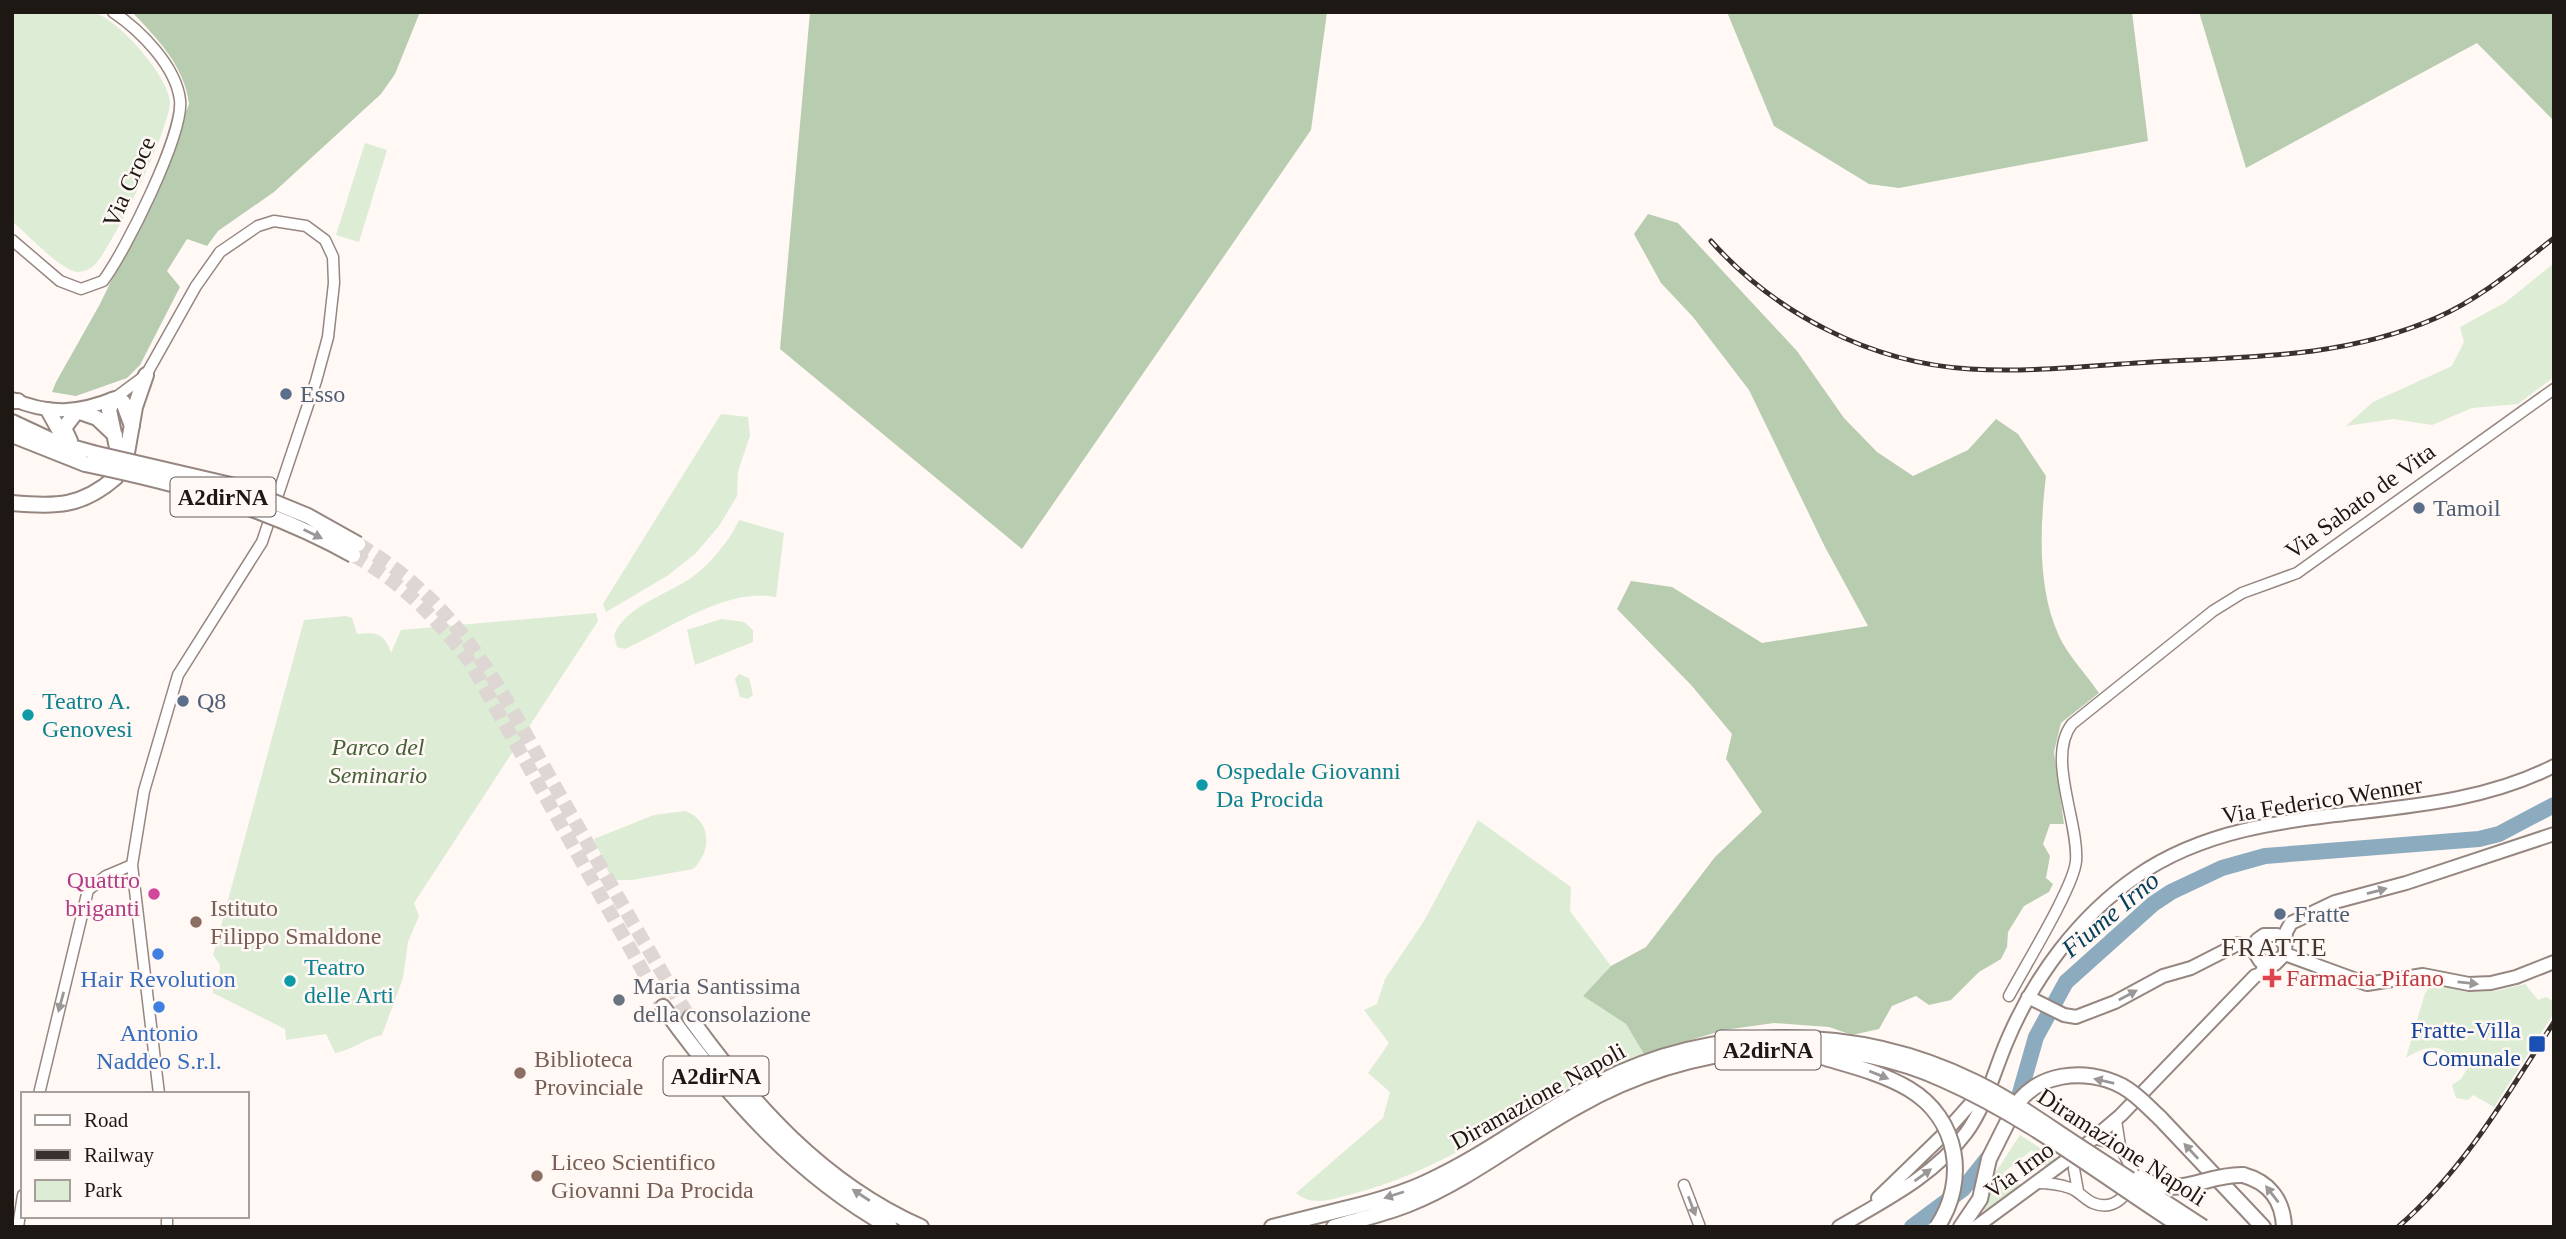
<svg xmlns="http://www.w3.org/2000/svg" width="2566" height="1239" font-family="'Times New Roman',serif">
<rect width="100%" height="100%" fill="#fff8f5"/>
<path fill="#dcecd5" d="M12,12C37,12 68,7 92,12C117,17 169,77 170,102C170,128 115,241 97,262C93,268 86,271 79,272C63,273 26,233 12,221Z
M365,143L387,150L359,242L336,235Z
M2554,263V377L2518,404L2472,408L2432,425L2393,419L2346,426L2373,402L2452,366L2464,342L2460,327L2506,302Z
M721,414L748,417L750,436L738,471L737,496L719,526L695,554L667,576L606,612L603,604Z
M739,520L784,533L776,597C726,587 668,630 625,649L617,647L614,635C625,607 667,594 691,578C710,564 729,542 739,520Z
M596,613L598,621L414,903L419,916L408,942L403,978L382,1035C365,1038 353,1050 335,1053L326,1034L286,1040L285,1029L213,993L212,978L219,977L220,965L213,955L304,620L346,616L352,618L357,634C376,632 385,633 391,653L401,630Z
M721,619L744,622L753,630V642L695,665L687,630Z
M739,674L749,678L753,695L748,699L740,697L735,679Z
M685,811C712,821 712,851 693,869L632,880H612L594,839L654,815Z
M1478,820L1571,887L1570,911L1611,966L1583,996L1626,1024L1644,1054C1625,1062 1604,1069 1585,1079C1507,1121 1444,1169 1356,1193C1335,1198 1314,1208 1296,1193L1383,1118L1390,1092L1368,1073L1389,1043L1364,1010L1377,1004L1385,979L1424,921Z
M2433,983L2467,992L2496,991L2525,984L2538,1000L2546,997L2554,1002V1013L2494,1107L2473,1095L2468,1100L2456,1098L2452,1085L2461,1079L2468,1067L2463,1060H2451C2443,1040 2420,1048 2406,1058L2425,993Z
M2020,1135L2059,1160L2047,1169L2032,1150L2003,1173L2010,1184L2016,1180L2022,1187L1989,1211L1982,1209L1990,1181Z"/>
<path fill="#b8ccb0" d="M132,12H420L395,74L381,94L274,192L218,231L207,246L187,239L167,271L180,287L140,365L127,378L76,396L52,392L56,382L100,304L153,195L189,104C185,67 157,38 132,12Z
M810,12H1327L1311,130L1022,549L780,349Z
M1727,12H2132L2148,141L1899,188L1869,184L1774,126Z
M2199,12H2554V121L2477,43L2246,168Z
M1648,214L1678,223L1797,351L1844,418L1877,452L1913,476L1968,450L1996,419L2018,434L2046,476C2040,527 2037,588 2059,636C2068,656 2087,675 2099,693L2061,723L2054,752L2064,824H2050L2043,844L2050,856L2046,878L2053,884L2049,892L2024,906L2008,932L2007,947L2001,959L1979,972L1951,1000L1929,1005L1916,996L1892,1006L1879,1029L1852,1035L1829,1027L1774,1023L1724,1030L1644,1054L1626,1024L1583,996L1611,966L1646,947L1715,857L1762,812L1726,759L1732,734L1692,686L1617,609L1631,581L1672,587L1762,643L1868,626L1825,547L1749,390L1693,317L1661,283L1634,234Z"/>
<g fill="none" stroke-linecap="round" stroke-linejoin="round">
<path stroke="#8cabbe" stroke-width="16" d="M2016,1107L2036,1037L2066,982L2153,904L2171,892L2222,868L2265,856L2479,839L2499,834L2554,805
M1912,1227L1963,1189L1991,1154"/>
<path stroke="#ddd6d3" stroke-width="14" stroke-dasharray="14 7" stroke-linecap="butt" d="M358,544C464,607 498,686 556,788C600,865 643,943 690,1018
M353,555C402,582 436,618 470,662L663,1007"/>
<g stroke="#968680" stroke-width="13">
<path id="minor" d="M12,240L60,281L81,289L103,281C125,252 184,134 180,100C176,66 140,30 113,12
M115,398L146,375L196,286L220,252L258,226L274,221L306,226L325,240L333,257L334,283L328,337L316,381L262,542L178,675L144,791L132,865L159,1094
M2009,996C2023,969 2074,887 2076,861C2079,822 2046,757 2072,724L2213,611L2242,593L2297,573L2554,389
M39,1094L88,890L106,876L132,865
M2094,1138L2120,1146
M2075,1154L2074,1169L2078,1191
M2037,1183C2048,1183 2059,1184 2070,1188C2079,1191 2084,1199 2093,1203C2115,1212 2132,1193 2133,1172L2120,1146L2116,1120
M1684,1185L1700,1227
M167,1216V1227
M18,1227L23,1195"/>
</g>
<g stroke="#968680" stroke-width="16">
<path id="major" d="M12,399C49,415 79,413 115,398
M2285,945L2277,935H2264L2257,940L2255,953L2260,961L2275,964L2285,954L2286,932L2291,923L2335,902L2406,883L2554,834
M2285,954L2367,984L2423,975L2469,984L2491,983L2516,977L2554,962
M2028,997L2064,1015L2076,1017L2115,1002L2163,976L2191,968L2238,944L2248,946L2255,953
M1878,1198L1941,1137L1982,1091
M1839,1227C1885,1200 1934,1176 1966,1133C1986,1106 1994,1071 2007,1041C2034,977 2079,916 2137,876C2260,791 2423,833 2554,766
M1976,1227L2075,1154L2121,1115L2255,976L2261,974L2265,964"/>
</g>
<g stroke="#968680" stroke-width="18">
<path id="highway" d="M12,401H18
M48,410L63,437
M12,422L57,443L93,453
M12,435L85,464
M70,441L64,428L77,411L97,418L115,435
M118,452L109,410L113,400L123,402L132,426
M127,453L135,407L146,375
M12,503C56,507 82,507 116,477
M663,1007C725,1093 796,1175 890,1227
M690,1018C752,1104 822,1183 921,1227
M2160,1118L2263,1227
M2243,1175C2269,1182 2283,1200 2284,1227
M1272,1227L1344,1209
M1334,1227L1348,1223
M1961,1227L1980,1199L1989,1159L2007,1123"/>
</g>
<use href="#minor" stroke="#fff" stroke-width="10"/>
<use href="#major" stroke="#fff" stroke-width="12"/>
<use href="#highway" stroke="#fff" stroke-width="14"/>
<g stroke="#38322f" stroke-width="5">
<path id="rail" d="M1711,241C1776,314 1871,363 1970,369C2037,373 2104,364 2171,361C2261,357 2352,355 2436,318C2480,299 2517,267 2554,238
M2398,1227C2464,1170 2507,1095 2554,1022"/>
</g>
<use href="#rail" stroke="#fff8f5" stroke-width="2.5" stroke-dasharray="8" stroke-linecap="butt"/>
<g stroke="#968680" stroke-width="18" stroke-linecap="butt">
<path id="highway-bridge" d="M93,453L235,486L308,516L358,544
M85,464C182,484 266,507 353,555
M1822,1057C1852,1066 1882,1073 1909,1089C1959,1119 1968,1181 1937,1227
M2013,1111C2033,1072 2086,1067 2122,1086C2137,1094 2148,1107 2160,1118
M2139,1178C2180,1200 2204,1174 2243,1175
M1344,1209C1373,1202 1402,1194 1429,1181C1488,1154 1540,1112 1598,1083C1716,1023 1857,1024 1975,1082C2010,1099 2042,1122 2074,1143C2117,1171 2160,1199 2203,1227
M1348,1223C1368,1217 1390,1212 1409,1204C1469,1180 1521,1137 1578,1106C1688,1044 1826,1027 1944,1080C2028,1117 2104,1177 2182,1227"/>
</g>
<use href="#highway-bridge" stroke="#fff" stroke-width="14"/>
</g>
<defs><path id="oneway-solid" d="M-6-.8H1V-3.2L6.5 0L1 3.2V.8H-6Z" transform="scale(1.75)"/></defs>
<g fill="#9a9796">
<use href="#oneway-solid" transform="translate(313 534) rotate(26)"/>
<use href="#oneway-solid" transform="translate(2377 891) rotate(-15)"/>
<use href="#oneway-solid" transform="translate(2468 983) rotate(6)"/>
<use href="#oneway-solid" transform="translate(2128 995) rotate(-28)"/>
<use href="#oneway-solid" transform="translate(61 1002) rotate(105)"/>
<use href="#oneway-solid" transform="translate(1879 1075) rotate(22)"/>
<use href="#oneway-solid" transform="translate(2104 1081) rotate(-167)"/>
<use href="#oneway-solid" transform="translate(2191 1151) rotate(-133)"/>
<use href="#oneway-solid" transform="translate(1923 1175) rotate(-36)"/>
<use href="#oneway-solid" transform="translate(2272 1194) rotate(-128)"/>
<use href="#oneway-solid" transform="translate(861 1195) rotate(-147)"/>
<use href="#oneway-solid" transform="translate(1394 1195) rotate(162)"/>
<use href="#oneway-solid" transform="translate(1692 1206) rotate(69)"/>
</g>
<g fill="#5c6f8a" stroke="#fff8f5" stroke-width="2.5">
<circle cx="286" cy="394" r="7"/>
<circle cx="2419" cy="508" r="7"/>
<circle cx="183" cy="701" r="7"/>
<circle cx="2280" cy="914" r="7"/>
</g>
<g fill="#0f9aa8" stroke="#fff8f5" stroke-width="2.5">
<circle cx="28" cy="715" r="7"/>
<circle cx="1202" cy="785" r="7"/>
<circle cx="290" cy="981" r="7"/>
</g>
<circle fill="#d1479c" stroke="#fff8f5" stroke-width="2.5" cx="154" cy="894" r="7"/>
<g fill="#8d6e63" stroke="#fff8f5" stroke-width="2.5">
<circle cx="196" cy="922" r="7"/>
<circle cx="520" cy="1073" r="7"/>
<circle cx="537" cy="1176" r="7"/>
</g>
<g fill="#3f7fe0" stroke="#fff8f5" stroke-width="2.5">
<circle cx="158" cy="954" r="7"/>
<circle cx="159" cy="1007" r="7"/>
</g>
<path fill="#e0444e" stroke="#fff8f5" stroke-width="2.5" d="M2268.5 967.5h7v7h7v7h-7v7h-7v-7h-7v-7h7z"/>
<circle fill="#6b7280" stroke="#fff8f5" stroke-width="2.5" cx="619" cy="1000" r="7"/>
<rect fill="#1a4fb4" stroke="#fff8f5" stroke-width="2.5" x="2528" y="1035" width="18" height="18" rx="3.5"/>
<g text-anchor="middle" stroke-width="5" stroke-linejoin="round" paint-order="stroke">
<g fill="#fff8f5" stroke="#625b58" stroke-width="2">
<rect x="170.5" y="477.5" width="105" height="39" rx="5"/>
<rect x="1715.5" y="1030.5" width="105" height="39" rx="5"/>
<rect x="663.5" y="1056.5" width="105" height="39" rx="5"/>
</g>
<g font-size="23" font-weight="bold" fill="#1e1815">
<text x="223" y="505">A2dirNA</text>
<text x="1768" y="1058">A2dirNA</text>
<text x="716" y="1084">A2dirNA</text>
</g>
<g font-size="24" fill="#1e1815" stroke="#fff8f5">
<text transform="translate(129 182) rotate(-66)" y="8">Via Croce</text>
<text transform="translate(2360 501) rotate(-36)" y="8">Via Sabato de Vita</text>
<text transform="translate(2322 800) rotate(-9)" y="8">Via Federico Wenner</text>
<text transform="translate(1538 1096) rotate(-29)" y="8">Diramazione Napoli</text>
<text transform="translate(2122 1147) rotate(33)" y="8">Diramazione Napoli</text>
<text transform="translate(2019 1170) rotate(-36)" y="8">Via Irno</text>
</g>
<g font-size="24" fill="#4e5e75" stroke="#fff8f5" text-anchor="start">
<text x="300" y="402">Esso</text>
<text x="2433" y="516">Tamoil</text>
<text x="197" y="709">Q8</text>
<text x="2294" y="922">Fratte</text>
</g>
<g font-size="24" fill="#0d838f" stroke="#fff8f5" text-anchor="start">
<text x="42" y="709">Teatro A.<tspan x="42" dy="28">Genovesi</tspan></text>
<text x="1216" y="779">Ospedale Giovanni<tspan x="1216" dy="28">Da Procida</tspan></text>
<text x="304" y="975">Teatro<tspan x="304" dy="28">delle Arti</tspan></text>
</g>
<g font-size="24" font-style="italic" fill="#446137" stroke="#fff8f5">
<text x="378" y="755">Parco del<tspan x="378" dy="28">Seminario</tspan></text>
</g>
<g font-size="24" fill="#b23c85" stroke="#fff8f5" text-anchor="end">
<text x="140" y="888">Quattro<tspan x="140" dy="28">briganti</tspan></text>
</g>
<g font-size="24" fill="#785e54" stroke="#fff8f5" text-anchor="start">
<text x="210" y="916">Istituto<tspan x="210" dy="28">Filippo Smaldone</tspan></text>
<text x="534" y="1067">Biblioteca<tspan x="534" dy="28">Provinciale</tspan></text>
<text x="551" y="1170">Liceo Scientifico<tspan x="551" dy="28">Giovanni Da Procida</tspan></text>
</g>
<g font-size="24" fill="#be3a42" stroke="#fff8f5" text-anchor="start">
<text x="2286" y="986">Farmacia Pifano</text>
</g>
<g font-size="24" fill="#366cbe" stroke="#fff8f5">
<text x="158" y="987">Hair Revolution</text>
<text x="159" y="1041">Antonio<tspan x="159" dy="28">Naddeo S.r.l.</tspan></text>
</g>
<g font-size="24" fill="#5b616d" stroke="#fff8f5" text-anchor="start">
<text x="633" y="994">Maria Santissima<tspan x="633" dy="28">della consolazione</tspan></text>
</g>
<g font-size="24" fill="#164399" stroke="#fff8f5" text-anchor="end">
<text x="2521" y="1038">Fratte-Villa<tspan x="2521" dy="28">Comunale</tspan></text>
</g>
<g font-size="26" font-style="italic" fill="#04405d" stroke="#fff8f5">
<text transform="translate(2110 914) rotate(-40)" y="9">Fiume Irno</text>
</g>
<g font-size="26" letter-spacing="2" fill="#433630" stroke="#fff8f5">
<text x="2275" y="956">FRATTE</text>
</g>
</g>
<rect width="2566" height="1239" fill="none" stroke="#1e1815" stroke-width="28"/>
<rect x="21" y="1092" width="228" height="126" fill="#fff8f5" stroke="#a59e9b" stroke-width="2"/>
<rect x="35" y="1115" width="35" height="10" fill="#ffffff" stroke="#a59e9b" stroke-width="2"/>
<text x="84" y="1127" font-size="21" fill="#1e1815">Road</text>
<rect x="35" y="1150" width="35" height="10" fill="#38322f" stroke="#a59e9b" stroke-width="2"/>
<text x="84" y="1162" font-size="21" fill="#1e1815">Railway</text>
<rect x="35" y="1180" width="35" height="21" fill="#dcecd5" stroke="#a59e9b" stroke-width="2"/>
<text x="84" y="1197" font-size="21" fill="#1e1815">Park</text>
</svg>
